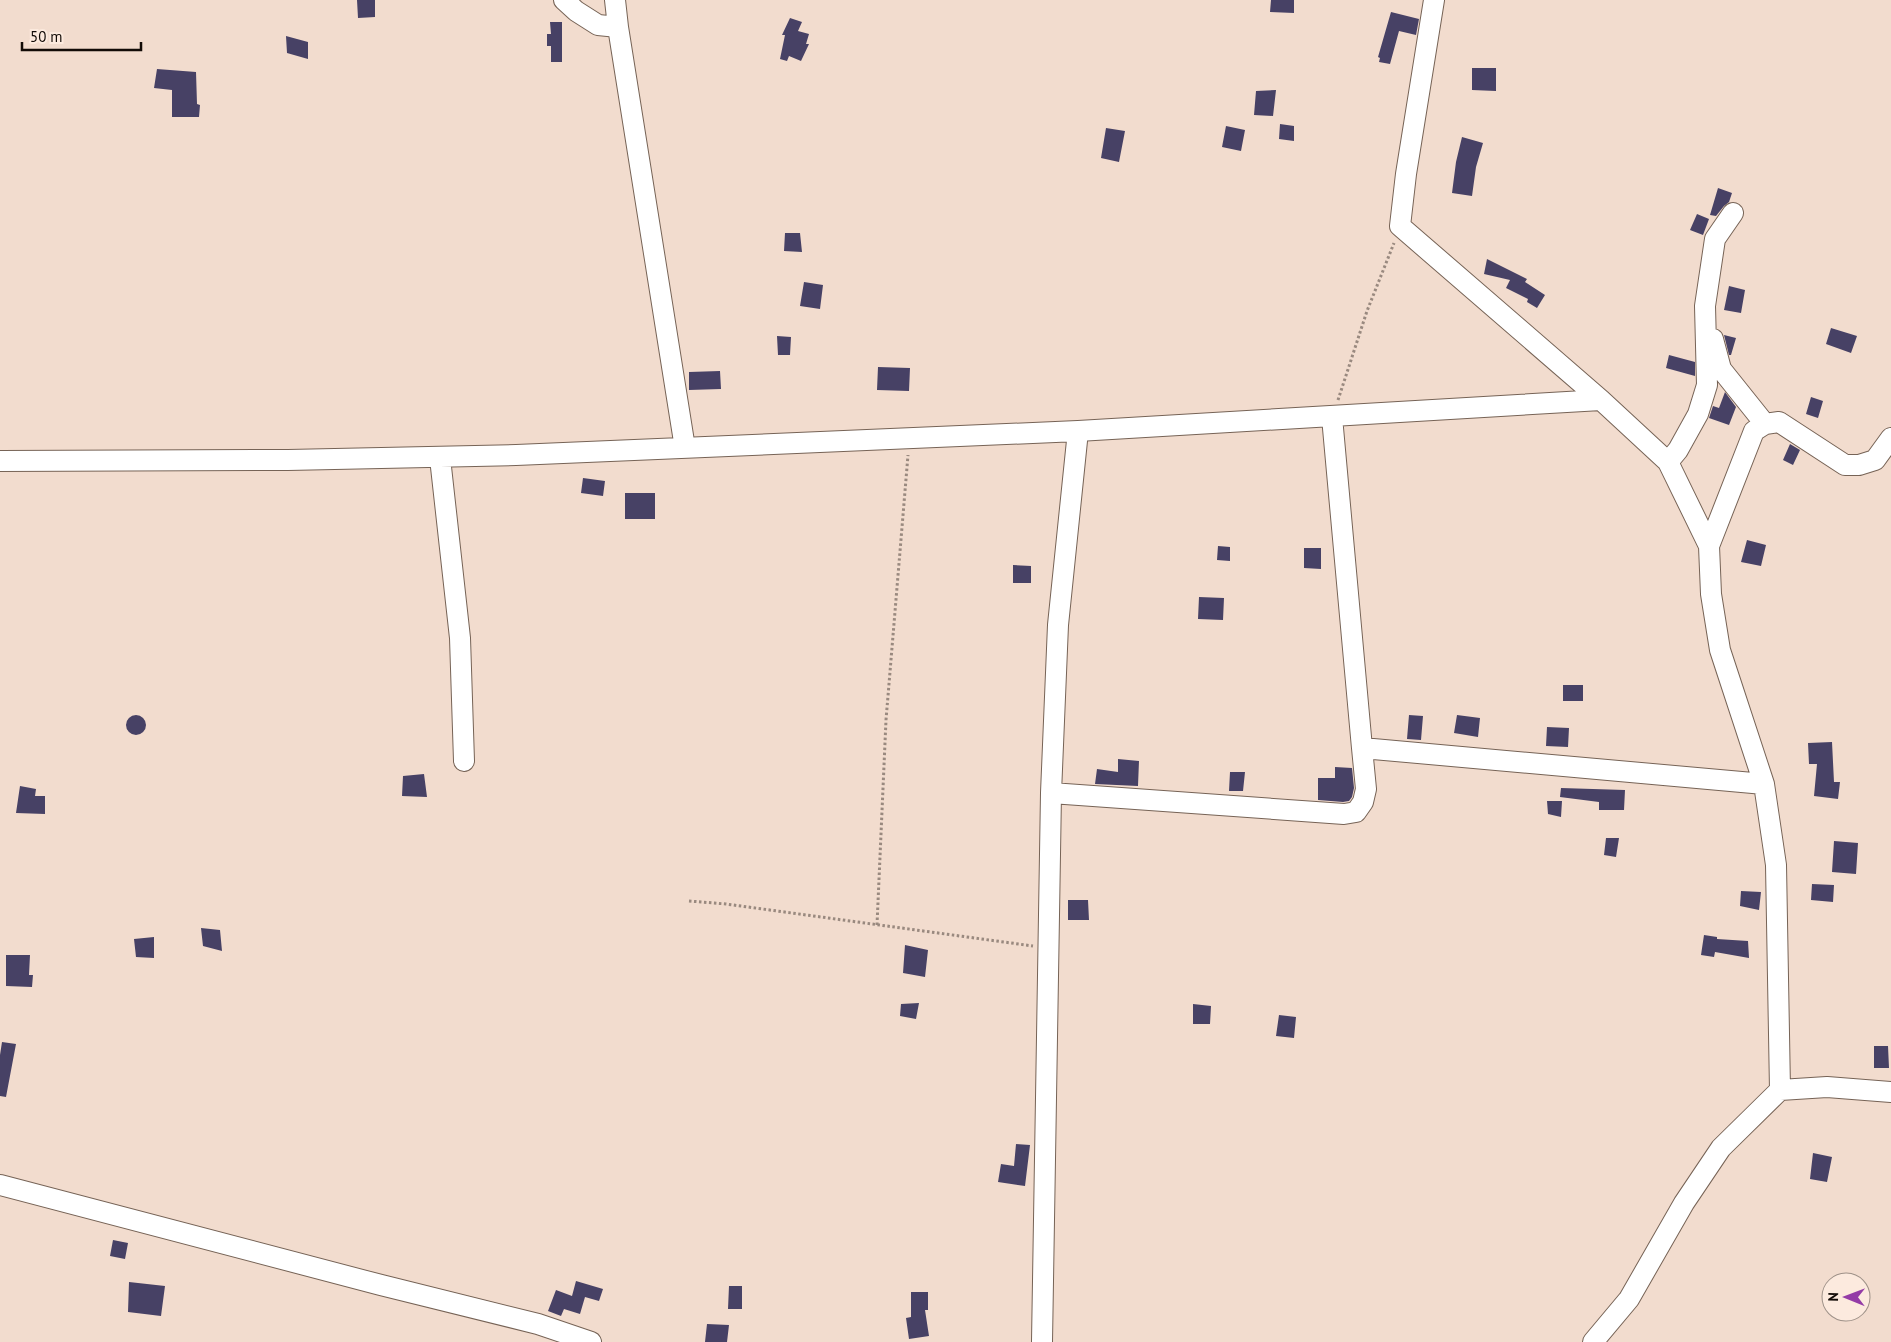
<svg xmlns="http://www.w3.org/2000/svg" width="1891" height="1342" font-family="'PT Sans',sans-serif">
<rect width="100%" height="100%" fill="#f2dcce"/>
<path fill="#474165" d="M357,0H375V17L358,18Z
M1271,0H1294V13L1270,12Z
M1391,12L1419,19L1416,35L1399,31L1390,64L1379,62L1380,58L1378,57Z
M790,18L802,22L798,31L809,34L806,44H809L801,61L789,56L787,61L780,59L785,35H782Z
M550,22H562V62H551V46H547V34H551Z
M286,36L308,42V59L287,53Z
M1472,68H1496V91L1472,90Z
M157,69L196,72L197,104L200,105L199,117H172V90L154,88Z
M1276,90L1273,116L1254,115L1256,91Z
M1280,124L1294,126V141L1279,139Z
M1226,126L1245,130L1241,151L1222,147Z
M1106,128L1125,131L1119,162L1101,158Z
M1462,137L1483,143L1476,167L1472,196L1452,193L1456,162Z
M1718,188L1732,193L1729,202L1724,206L1716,216L1710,215Z
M1697,214L1709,219L1703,235L1690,230Z
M785,233H800L802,252L784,251Z
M1487,259L1527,279L1525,282L1545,295L1537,308L1527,302L1528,299L1506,288L1510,280L1484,274Z
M804,282L823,285L820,309L800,306Z
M1729,286L1745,290L1741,313L1724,310Z
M1831,328L1857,336L1851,353L1826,344Z
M1724,335L1736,338L1731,355H1729Z
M777,336L791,337L790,355H778Z
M1669,355L1695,362V376L1666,368Z
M878,367L910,368L909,391L877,390Z
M720,371L721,389L689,390V372Z
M1725,392L1736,407L1729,425L1709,418L1713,406L1719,408Z
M1811,397L1823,401L1818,418L1806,414Z
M1790,444L1800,450L1793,465L1783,460Z
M583,478L605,481L603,496L581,493Z
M625,493H655V519H625Z
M1747,540L1766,545L1761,566L1741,562Z
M1218,546L1230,547V561L1217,560Z
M1304,548H1321V569L1304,568Z
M1013,565L1031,566V583H1013Z
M1199,597L1224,598L1223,620L1198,619Z
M1563,685H1583V701H1563Z
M1409,715L1423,716L1421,740L1407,739Z
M1457,715L1480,718L1478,737L1454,733Z
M126 725a10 10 0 1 1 20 0a10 10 0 1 1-20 0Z
M1547,727L1569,728L1568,747L1546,746Z
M1832,742L1834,782H1840L1838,799L1814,796L1817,764H1809L1808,743Z
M1118,759L1139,761L1138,786L1095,784L1097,769L1118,772Z
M1335,767L1352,768L1354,788L1352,797L1349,801L1343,802L1318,800V778H1335Z
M1230,772H1245L1243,791H1229Z
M424,774L427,797L402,796L403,776Z
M20,786L36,789L35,796H45V814L16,813Z
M1561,788L1625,790L1624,810H1599V802L1560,797Z
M1547,801H1562L1561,817L1548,814Z
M1606,838H1619L1616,857L1604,855Z
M1834,841L1858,843L1856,874L1832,872Z
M1812,884L1834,885L1833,902L1811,900Z
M1741,891L1761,892L1759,910L1740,906Z
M1068,900H1088L1089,920H1068Z
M201,928L220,930L222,951L203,946Z
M1704,935L1717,937V939L1748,941L1749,958L1715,952L1714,957L1701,955Z
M154,937V958L136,957L134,939Z
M905,945L928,950L925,977L903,973Z
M6,955H30L29,975H33L32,987L6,986Z
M919,1003L916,1019L900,1016L901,1004Z
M1193,1004L1211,1006L1210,1024H1193Z
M1279,1015L1296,1017L1294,1038L1276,1036Z
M2,1042L16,1044L6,1097L0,1096V1055Z
M1874,1046H1888L1889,1068H1874Z
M1016,1144L1030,1145L1025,1186L998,1182L1001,1164L1014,1166Z
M1813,1153L1832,1157L1827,1182L1810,1179Z
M113,1240L128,1243L125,1259L110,1256Z
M576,1281L603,1289L599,1301L585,1297L580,1314L564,1309L561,1316L548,1311L556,1290L572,1296Z
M129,1282L165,1286L161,1316L128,1312Z
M729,1286H742V1309H728Z
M911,1292H928V1310H925L929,1336L909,1339L906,1318L911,1317Z
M707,1324L729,1325L727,1342H705Z"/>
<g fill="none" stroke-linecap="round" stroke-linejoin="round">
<g stroke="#766356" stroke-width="22">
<path id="minor" d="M564,0L576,11L598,25L618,27L615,0
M1434,0L1406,174L1400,226L1601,400L1668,462L1709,546L1711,594L1720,650L1764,784L1776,865L1780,1090
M618,27L685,448
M1713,339L1721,369L1765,424
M1332,417L1362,748L1764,784
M440,458L460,638L464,761
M0,461L288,460L516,455L1078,431L1601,400
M1668,462L1678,450L1698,414L1707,385L1705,306L1715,239L1733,213
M1709,546L1754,431L1765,424L1779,422L1845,465H1859L1875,460L1891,438
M1051,793L1058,625L1078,431
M0,1185L381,1285L538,1324L591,1342
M1042,1342L1051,793L1344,814L1356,812L1363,802L1366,789L1362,748
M1593,1342L1629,1299L1684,1203L1721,1148L1780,1090L1827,1087L1891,1092"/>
</g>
<path stroke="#99897f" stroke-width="3" stroke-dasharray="2.5 2.5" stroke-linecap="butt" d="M1338,400L1367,311L1394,243
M689,901L726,904L1033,946
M877,925L886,720L908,455"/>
<use href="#minor" stroke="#fff" stroke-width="20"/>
</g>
<g transform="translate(1846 1297) rotate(271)"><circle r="24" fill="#fceade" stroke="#9e9188"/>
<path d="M0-4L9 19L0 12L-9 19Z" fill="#943ba6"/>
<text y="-8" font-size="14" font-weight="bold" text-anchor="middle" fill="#120b07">N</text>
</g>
<path d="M22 42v8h119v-8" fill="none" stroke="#120b07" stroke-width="2.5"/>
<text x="30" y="42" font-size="15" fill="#120b07" stroke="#fceade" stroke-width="4" paint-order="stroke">50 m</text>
</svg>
